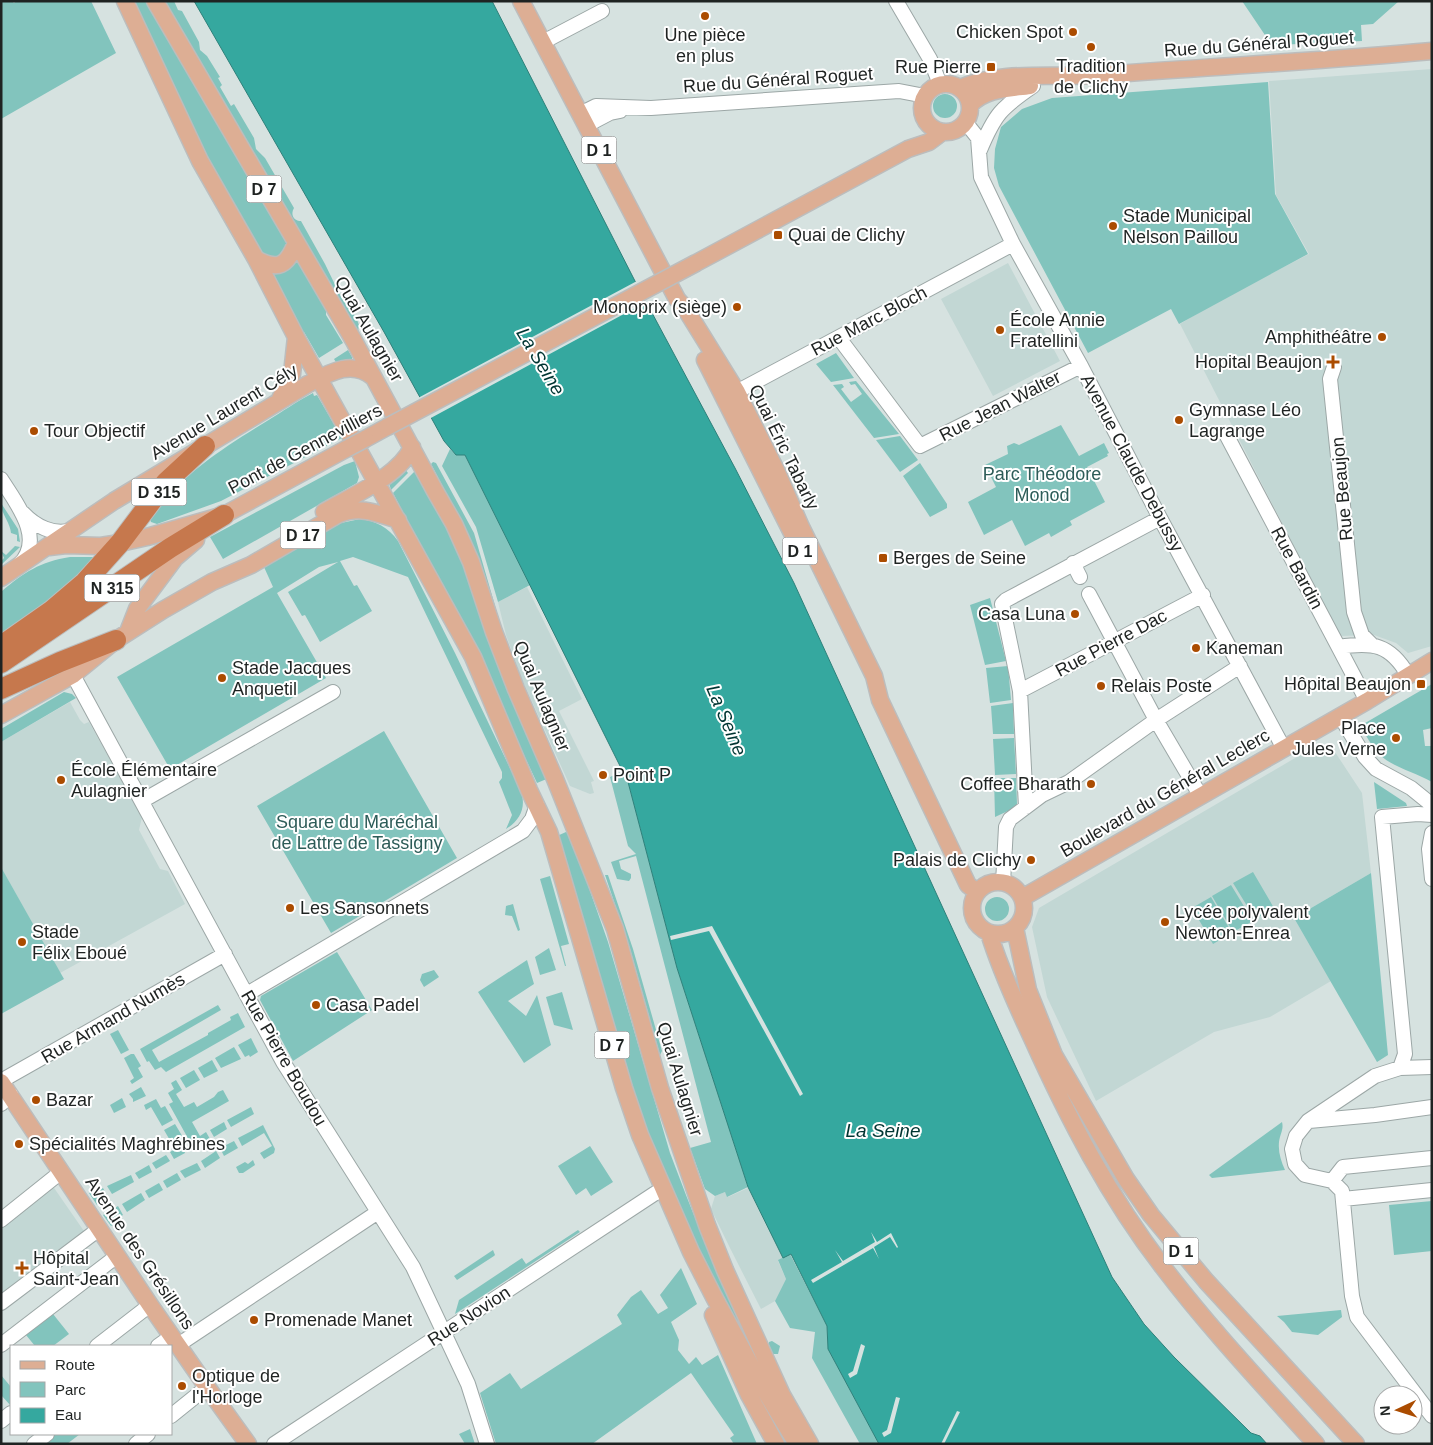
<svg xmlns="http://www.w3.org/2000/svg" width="1433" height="1445" font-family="Arial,sans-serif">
<rect width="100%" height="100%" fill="#d6e2e0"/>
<path fill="#c2d7d4" d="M1432,69V646L1408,653L1396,643L1374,635L1340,636L1180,324L1220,300L1309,254L1276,195L1269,81Z
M1008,263L1060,361L993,396L941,299Z
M527,587L582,699L559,711L594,781L591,782L594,793L590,794L570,786L521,677L506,635L498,602Z
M70,702L80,720L84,724L89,722L142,817L139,830L160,869L168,871L185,904L60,973L1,867V742Z
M1319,744L1333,749L1362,793L1371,873L1294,918L1331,981L1270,1017L1214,1032L1096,1101L1047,997L1032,927L1039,908Z
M52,1185L86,1234L1,1302V1228Z
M748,1188L783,1258L778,1261L786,1279L775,1301L761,1309L731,1250L711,1209L715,1196L725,1192L728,1197Z"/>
<path fill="#82c4bd" d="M1,1H12L14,3L16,1H91L116,53L1,119Z
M132,1H148L287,240L288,245L278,259L259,254L197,139Z
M162,1H174L178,10L182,11L199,42L200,50L207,56L220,77L218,78L222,85L220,87L231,106L234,104L254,138L256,149L265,158L294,208C290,215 294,221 301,221L325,264L342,299L356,317L359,325L358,332Z
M1242,1H1399L1373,24L1361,25L1362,41L1277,45L1276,47H1273Z
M1268,82L1275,194L1308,254L1179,324L1171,309L1088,353L999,186L994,168L995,149L1001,127L1022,109L1052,98Z
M933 106a12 12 0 1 1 24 0a12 12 0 1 1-24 0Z
M297,259L326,309V315L343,343L319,358L304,332L300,334L272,273Z
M348,350L352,357V360L337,364L334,359Z
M836,353L854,378L831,382L816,364Z
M856,381L899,434L874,438L833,385L842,384L844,387L841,389L851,402L862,394L855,384L851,385L849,382Z
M313,393L314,396L317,395L342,438L221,501L157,524L151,522L150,519C180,475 222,449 267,421C282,412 297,401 313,393Z
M1061,425L1079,456L1104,443L1109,453L1107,454L1108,456L1087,467L1105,502L1070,521L1072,525L1051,537L1049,533L1025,546L1012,520L984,535L968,502L996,487L985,465L1008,454L1007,446L1014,443L1019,445Z
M900,436L918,460L900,472L876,440Z
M450,449L456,455H465L530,585L498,602L476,527L442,466Z
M355,461L359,477L357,483L223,559L210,537L344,465Z
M433,462L436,463L474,533L504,637L536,718L560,770L558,771L534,717L458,516L431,464Z
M920,463L947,504V508L930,517L903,476Z
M404,468L408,473L391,490L389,483Z
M417,469L458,546L549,778L537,783L484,670L393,493Z
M1,503L18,529L20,542L17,541V535L11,533C10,522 1,514 1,503Z
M360,519C376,521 388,527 398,541L455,653L520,789C527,806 521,820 506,829L512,815L499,782L502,778V772L408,577L353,557L340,561L354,586L357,585L372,611L320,642L305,615L302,616L288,592L338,562L319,567L277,593L326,678L170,769L117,677L273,587L264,567L341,523Z
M15,546L20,547L1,565V561L4,558L1,551L6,555Z
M70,557H95L80,578L1,641V592C24,572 40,562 70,557Z
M990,598L1006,661L985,665L970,605Z
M1008,666L1011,700L990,703L986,668Z
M1432,684V728L1423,730L1425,746H1432V782C1415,772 1394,768 1380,755C1372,747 1366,735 1360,726Z
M64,692L72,694L76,698L1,742V729Z
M1013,703L1014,734H993L991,706Z
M384,731L457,858L331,933L257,806Z
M1014,738L1016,774L995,775L993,739Z
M623,771L628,782L677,968L748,1187L727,1197L725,1192L715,1196L705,1189L690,1148L711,1142L636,856L619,861L621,869L631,874V878L629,881L617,879L611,862L636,854L628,846L610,777Z
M994,778H1016L1017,804L1010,810L995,817Z
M1374,782L1406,803L1407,806L1377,809Z
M566,832L570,834L608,942L670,1153L686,1195L713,1263L737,1315L802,1444L711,1277L645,1131L557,836Z
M1,867L64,979L1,1014Z
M1253,872L1274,908L1255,919L1233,883Z
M1371,873L1388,1055L1377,1062L1294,918Z
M605,875H608L633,949L662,1051L660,1055L630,949Z
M550,876L569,944L561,946L566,966H565L540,879Z
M1231,885L1253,921L1233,932L1212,896Z
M985 909a12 12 0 1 1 24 0a12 12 0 1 1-24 0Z
M1211,897L1232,933L1213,944L1192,908Z
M513,904L520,930L518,931L512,916L505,915L506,906Z
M549,948L556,970L540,975L535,957Z
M337,952L372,1010L293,1061L260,1000L261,996Z
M527,960L534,984L508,1001L526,1016L537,995L551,1045L524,1063L478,992Z
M434,970L439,977L424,987L420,980L422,974Z
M562,992L573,1030L554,1025L546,997Z
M218,1005L221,1010L152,1050L159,1062L208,1035V1033L231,1020L230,1017L238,1013L245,1027L166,1072L161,1067L155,1070L149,1061L147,1062L140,1049Z
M118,1030L129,1050L121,1054L110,1034Z
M251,1038L258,1052L250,1057L249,1055L245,1057L238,1045Z
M234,1047L241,1059L221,1068L215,1058Z
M131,1054H134L141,1066L138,1068L143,1077L132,1084L130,1081L134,1078L124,1058Z
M212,1060L218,1071L204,1078L198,1068Z
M194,1070L200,1080L186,1088L180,1078Z
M176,1080L182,1090L176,1094L184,1107L194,1102L197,1107L214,1097L218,1092L223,1090L229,1101L192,1122L200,1136L206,1132L210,1139L198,1146L194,1140L190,1142L169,1104L173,1102L168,1093L174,1089L171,1083Z
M141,1087L146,1096L133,1102V1099L129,1094Z
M122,1098L126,1107L114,1113L110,1105Z
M156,1099L161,1108L165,1106L173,1120L162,1126L151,1107L146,1110L144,1105Z
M251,1107L254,1114L231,1127L227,1120Z
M224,1122L227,1129L214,1137L210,1130Z
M1282,1122C1284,1129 1280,1134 1279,1142C1278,1152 1281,1161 1285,1170L1212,1178L1209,1175Z
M175,1124L187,1144L183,1147L185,1153L174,1159L170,1152L175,1149L164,1130Z
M263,1125L275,1149L274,1153L264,1159L260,1153L272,1146L264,1133L242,1146L238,1138Z
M234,1141L238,1148L224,1156L220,1148Z
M590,1146L613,1182L591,1196L586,1188L576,1195L558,1166Z
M216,1151L220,1158L205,1168L201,1161Z
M166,1155L170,1161L156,1169L152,1163Z
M253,1160L255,1165L243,1173H239L236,1167L245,1162L248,1164Z
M197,1163L201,1170L185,1178L180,1171Z
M149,1165L152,1172L139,1179L135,1173Z
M177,1173L181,1180L167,1188L163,1181Z
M131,1175L134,1182L112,1194L107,1186Z
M159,1183L163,1190L149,1198L145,1191Z
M103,1188L108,1197L97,1205L89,1193L96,1189L98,1191Z
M141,1193L145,1200L127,1212L122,1204Z
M1432,1201V1251L1394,1255L1389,1205Z
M118,1206L123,1215L118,1218L119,1221L111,1226L103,1215Z
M578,1230L580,1232L455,1314L459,1300L522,1258L526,1264Z
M493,1250L495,1255L494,1256L457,1280L454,1276Z
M790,1254L827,1326L828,1349L879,1444H860L812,1358L815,1332L790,1328L775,1301L786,1279L778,1260Z
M681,1268L697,1304L671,1322L679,1340L678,1350L689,1364L696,1357L702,1365L718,1355L757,1444H734L730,1438L734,1435L691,1373L592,1444H496L480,1393L510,1373L521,1389L622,1324L617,1315L631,1297L641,1290L658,1314L668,1308L660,1295Z
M1341,1310L1342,1317L1318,1335L1292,1332L1284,1322L1277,1316Z
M53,1314L69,1334L53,1346H35L26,1335Z
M772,1341L780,1346L778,1354H773L769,1345V1342Z
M1,1375L11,1387V1406L1,1395Z
M470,1429L475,1444H465L459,1434Z
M55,1434H80L67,1444H42Z"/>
<path fill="#35a89f" stroke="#2e807a" d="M194,1H492L636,283L735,468L794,583L1112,1277L1144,1324L1174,1357L1251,1433L1260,1436L1267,1444H879L828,1349L827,1326L791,1254L783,1258L748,1187L677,968L628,782L465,455H456L444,441L384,332Z"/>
<path fill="#d6e2e0" d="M637,281L648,301L429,419L418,398Z
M712,926L803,1094L800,1096L709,931L671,940L670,936Z
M871,1232L877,1242L891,1233L898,1247L897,1248L890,1237L874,1247L879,1259L873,1248L813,1283L811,1280L842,1262L835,1250L843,1261L875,1242Z
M861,1344L865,1346L857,1374L850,1378L848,1374L853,1371Z
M896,1397L900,1398L891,1433L884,1437L882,1433L887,1430Z
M957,1411L960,1412L944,1444H941Z"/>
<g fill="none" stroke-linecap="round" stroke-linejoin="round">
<g stroke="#9ca7a6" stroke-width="16">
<path id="minor" d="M896,1L930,59L940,84
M543,42L602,11
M580,114L596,106L651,108L899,91L925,96
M966,123L978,138L981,177L1013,244L1081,366L1160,518L1283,747
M587,125L610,113L620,111
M980,150C995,114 1001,108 1033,86
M839,338L920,446L1081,366
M1334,367L1330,379L1354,612L1362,635L1371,644
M727,397L1013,244
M1227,436L1367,701
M1,479C16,503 46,539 19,565
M23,513C35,526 54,536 72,530
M1073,563L1080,577
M1089,594L1156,720L1200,795
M1339,647C1373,642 1390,644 1408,675
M73,675L283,1062L413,1267L468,1384L487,1444
M1020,691L1203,595
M1340,716L1365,757L1376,769L1411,788L1432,805
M142,801L333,692
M1026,807L1020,691L1002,604L1006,600L1160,518
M1432,833L1429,849L1432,879
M1003,883L1006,827L1010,819L1042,795L1069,782L1156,720L1240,666
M247,994L523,831L532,819L537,805
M1432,1067L1400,1068L1375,1076L1308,1121L1296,1136L1292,1149L1295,1164L1305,1175L1332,1181L1342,1191L1352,1296L1357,1317L1432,1416
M1400,1068L1405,1054L1382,817L1418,814L1432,815
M1,1081L225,954
M1,1104L11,1095
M1309,1121L1375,1115L1432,1107
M1332,1181L1343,1167L1432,1158
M1343,1199L1432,1190
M1,1220L61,1172
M1,1303L99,1229
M1,1345L117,1256
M178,1345L378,1212
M97,1346L150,1305
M158,1346L172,1336
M171,1416L207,1387
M1,1421L11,1413
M34,1444L47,1434
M136,1444L148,1434
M274,1444L654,1194L664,1189"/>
</g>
<g stroke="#bcbdbd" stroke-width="19">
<path id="major" d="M125,1L200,161L256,259L296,337L473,657L529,790L549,832L624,1088L640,1135L691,1252L714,1297L762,1386L797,1444
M155,1L354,341L435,491L454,524L471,562L494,632L516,689L555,779L615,929L660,1088L707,1225L725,1270L782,1395L810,1444
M521,1L677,299L685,308L737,392L776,470L801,527L874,676L880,700L968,885L977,892
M922 108a24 24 0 1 1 48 0a24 24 0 1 1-48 0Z
M960,88C1003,70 1052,78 1098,75C1210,67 1321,61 1432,51
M970,105C986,88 1009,89 1030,86
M256,259C278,271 287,266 296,243
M696,263L908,149L929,142L941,133
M705,360L794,537
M279,401L292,374L296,337
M365,439L387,427
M324,512C351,496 400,476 412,447
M49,547L66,545L101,546L120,543L147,537L224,515L346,449
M1,578L114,501L308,384C329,373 352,359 373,377
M128,632L137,609L175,558L196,540
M1,715L73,675L116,640L163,610L212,582L251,565L337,515C359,505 377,513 398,520
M972 908a26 26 0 1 1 52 0a26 26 0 1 1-52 0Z
M1022,898L1367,701L1432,661
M1015,928L1028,990L1054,1055L1126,1179L1151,1215L1206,1281L1356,1444
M989,933C1000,969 1016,1004 1032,1038C1068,1118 1109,1197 1163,1267C1210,1329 1264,1386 1316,1444
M1,1082L150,1305L207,1387L248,1444
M713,1315L749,1395L776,1444"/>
</g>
<g stroke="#bcbdbd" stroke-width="22">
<path id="highway" d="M1,646L51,611L85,582L120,543L166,482L205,446
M1,663L170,548L224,515
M1,689L60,662L116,640"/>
</g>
<use href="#minor" stroke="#fff" stroke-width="14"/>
<use href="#major" stroke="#ddae94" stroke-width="16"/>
<use href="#highway" stroke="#c6784d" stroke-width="20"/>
<g stroke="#bcbdbd" stroke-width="19" stroke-linecap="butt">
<path id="major-bridge" d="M387,427L696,263
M346,449L365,439"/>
</g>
<use href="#major-bridge" stroke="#ddae94" stroke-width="16"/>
</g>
<g fill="#ab4c00" stroke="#fff" stroke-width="2">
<circle cx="705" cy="16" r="5"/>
<circle cx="1073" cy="32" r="5"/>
<circle cx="1091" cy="47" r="5"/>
<rect x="986" y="62" width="10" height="10" rx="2.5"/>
<circle cx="1113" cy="226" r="5"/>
<rect x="773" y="230" width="10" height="10" rx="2.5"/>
<circle cx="737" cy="307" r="5"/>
<circle cx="1000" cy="330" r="5"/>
<circle cx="1382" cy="337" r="5"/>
<path d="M1330.5 354.5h5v5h5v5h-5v5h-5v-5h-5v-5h5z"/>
<circle cx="1179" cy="420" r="5"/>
<circle cx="34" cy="431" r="5"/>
<rect x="878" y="553" width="10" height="10" rx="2.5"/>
<circle cx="1075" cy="614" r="5"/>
<circle cx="1196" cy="648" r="5"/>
<circle cx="222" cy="678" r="5"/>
<rect x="1416" y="679" width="10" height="10" rx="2.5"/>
<circle cx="1101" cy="686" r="5"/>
<circle cx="1396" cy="738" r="5"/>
<circle cx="603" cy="775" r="5"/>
<circle cx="61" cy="780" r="5"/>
<circle cx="1091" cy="784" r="5"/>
<circle cx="1031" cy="860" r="5"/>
<circle cx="290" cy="908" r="5"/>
<circle cx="1165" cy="922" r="5"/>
<circle cx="22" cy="942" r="5"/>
<circle cx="316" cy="1005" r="5"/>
<circle cx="36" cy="1100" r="5"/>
<circle cx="19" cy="1144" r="5"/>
<path d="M19.5 1260.5h5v5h5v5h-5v5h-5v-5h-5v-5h5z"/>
<circle cx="254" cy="1320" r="5"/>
<circle cx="182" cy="1386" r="5"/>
</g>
<g text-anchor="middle" stroke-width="4" stroke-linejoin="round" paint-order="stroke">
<g fill="#fff" stroke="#626564" stroke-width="1">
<rect x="581.5" y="136.5" width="35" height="27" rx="4"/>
<rect x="246.5" y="175.5" width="35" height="27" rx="4"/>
<rect x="131.5" y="478.5" width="55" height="27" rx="4"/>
<rect x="280.5" y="521.5" width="45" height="27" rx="4"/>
<rect x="782.5" y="537.5" width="35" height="27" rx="4"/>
<rect x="84.5" y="574.5" width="55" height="27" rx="4"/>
<rect x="594.5" y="1031.5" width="35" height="27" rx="4"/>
<rect x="1163.5" y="1237.5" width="35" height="27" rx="4"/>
</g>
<g font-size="16" font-weight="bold" fill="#1f2322">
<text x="599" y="156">D 1</text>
<text x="264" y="195">D 7</text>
<text x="159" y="498">D 315</text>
<text x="303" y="541">D 17</text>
<text x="800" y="557">D 1</text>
<text x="112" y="594">N 315</text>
<text x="612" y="1051">D 7</text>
<text x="1181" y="1257">D 1</text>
</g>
<g font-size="18" fill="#1f2322" stroke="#fff" text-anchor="start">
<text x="1063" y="38" text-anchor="end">Chicken Spot</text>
<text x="705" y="41" text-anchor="middle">Une pièce<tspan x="705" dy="21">en plus</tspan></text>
<text x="1091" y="72" text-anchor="middle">Tradition<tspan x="1091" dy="21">de Clichy</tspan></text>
<text x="981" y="73" text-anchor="end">Rue Pierre</text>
<text x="1123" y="222">Stade Municipal<tspan x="1123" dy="21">Nelson Paillou</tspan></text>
<text x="788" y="241">Quai de Clichy</text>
<text x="727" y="313" text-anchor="end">Monoprix (siège)</text>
<text x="1010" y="326">École Annie<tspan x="1010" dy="21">Fratellini</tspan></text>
<text x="1372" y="343" text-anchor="end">Amphithéâtre</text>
<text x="1322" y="368" text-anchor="end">Hopital Beaujon</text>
<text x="1189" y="416">Gymnase Léo<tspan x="1189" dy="21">Lagrange</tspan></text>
<text x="44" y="437">Tour Objectif</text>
<text x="893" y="564">Berges de Seine</text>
<text x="1065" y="620" text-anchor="end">Casa Luna</text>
<text x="1206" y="654">Kaneman</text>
<text x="232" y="674">Stade Jacques<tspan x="232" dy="21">Anquetil</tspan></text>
<text x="1411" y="690" text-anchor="end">Hôpital Beaujon</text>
<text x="1111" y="692">Relais Poste</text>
<text x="1386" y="734" text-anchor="end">Place<tspan x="1386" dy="21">Jules Verne</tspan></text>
<text x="71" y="776">École Élémentaire<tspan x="71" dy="21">Aulagnier</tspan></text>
<text x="613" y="781">Point P</text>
<text x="1081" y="790" text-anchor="end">Coffee Bharath</text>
<text x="1021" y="866" text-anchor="end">Palais de Clichy</text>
<text x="300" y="914">Les Sansonnets</text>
<text x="1175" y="918">Lycée polyvalent<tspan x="1175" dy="21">Newton-Enrea</tspan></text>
<text x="32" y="938">Stade<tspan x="32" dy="21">Félix Eboué</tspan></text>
<text x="326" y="1011">Casa Padel</text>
<text x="46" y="1106">Bazar</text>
<text x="29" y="1150">Spécialités Maghrébines</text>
<text x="33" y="1264">Hôpital<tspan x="33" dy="21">Saint-Jean</tspan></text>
<text x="264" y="1326">Promenade Manet</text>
<text x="192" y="1382">Optique de<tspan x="192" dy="21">l'Horloge</tspan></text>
</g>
<g font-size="18" fill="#1f2322" stroke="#fff">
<text transform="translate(1259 44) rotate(-4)" y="6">Rue du Général Roguet</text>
<text transform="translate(778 80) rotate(-4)" y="6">Rue du Général Roguet</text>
<text transform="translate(869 321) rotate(-28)" y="6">Rue Marc Bloch</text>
<text transform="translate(369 329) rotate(60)" y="6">Quai Aulagnier</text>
<text transform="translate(1000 406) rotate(-27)" y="6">Rue Jean Walter</text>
<text transform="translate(224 412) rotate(-31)" y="6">Avenue Laurent Cély</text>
<text transform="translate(784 447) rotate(64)" y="6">Quai Éric Tabarly</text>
<text transform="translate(305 449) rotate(-28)" y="6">Pont de Gennevilliers</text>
<text transform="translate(1132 463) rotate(62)" y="6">Avenue Claude Debussy</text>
<text transform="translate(1342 489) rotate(-95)" y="6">Rue Beaujon</text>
<text transform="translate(1297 568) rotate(62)" y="6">Rue Bardin</text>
<text transform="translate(1111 643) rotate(-28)" y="6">Rue Pierre Dac</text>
<text transform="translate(542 696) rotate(67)" y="6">Quai Aulagnier</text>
<text transform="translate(1165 793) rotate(-30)" y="6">Boulevard du Général Leclerc</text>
<text transform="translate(113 1018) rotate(-30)" y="6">Rue Armand Numès</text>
<text transform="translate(284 1058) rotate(60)" y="6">Rue Pierre Boudou</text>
<text transform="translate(680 1079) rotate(73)" y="6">Quai Aulagnier</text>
<text transform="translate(140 1253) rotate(56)" y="6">Avenue des Grésillons</text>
<text transform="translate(469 1316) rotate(-33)" y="6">Rue Novion</text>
</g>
<g font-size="18" fill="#2d5c58" stroke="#fff">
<text x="1042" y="480">Parc Théodore<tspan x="1042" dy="21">Monod</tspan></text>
<text x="357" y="828">Square du Maréchal<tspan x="357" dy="21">de Lattre de Tassigny</tspan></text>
</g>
<g font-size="19" font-style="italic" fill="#003532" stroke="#fff">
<text transform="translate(541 361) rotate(59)" y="7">La Seine</text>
<text transform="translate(727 720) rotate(67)" y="7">La Seine</text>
<text x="883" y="1137">La Seine</text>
</g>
</g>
<rect width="1433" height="1445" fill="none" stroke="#1f2322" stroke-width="5"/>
<rect x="10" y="1345" width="162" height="90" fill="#ffffff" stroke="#a5a7a7"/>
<rect x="20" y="1361" width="25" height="8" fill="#ddae94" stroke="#a5a7a7"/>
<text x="55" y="1370" font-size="15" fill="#1f2322">Route</text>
<rect x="20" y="1382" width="25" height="15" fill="#82c4bd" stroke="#a5a7a7"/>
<text x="55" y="1395" font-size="15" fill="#1f2322">Parc</text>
<rect x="20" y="1408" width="25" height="15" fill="#35a89f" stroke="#a5a7a7"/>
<text x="55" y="1420" font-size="15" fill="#1f2322">Eau</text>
<g transform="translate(1398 1410) rotate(266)"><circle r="24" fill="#ffffff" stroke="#a5a7a7"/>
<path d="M0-4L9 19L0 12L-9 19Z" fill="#ab4c00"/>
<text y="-8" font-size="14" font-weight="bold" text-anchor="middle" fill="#1f2322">N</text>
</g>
</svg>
